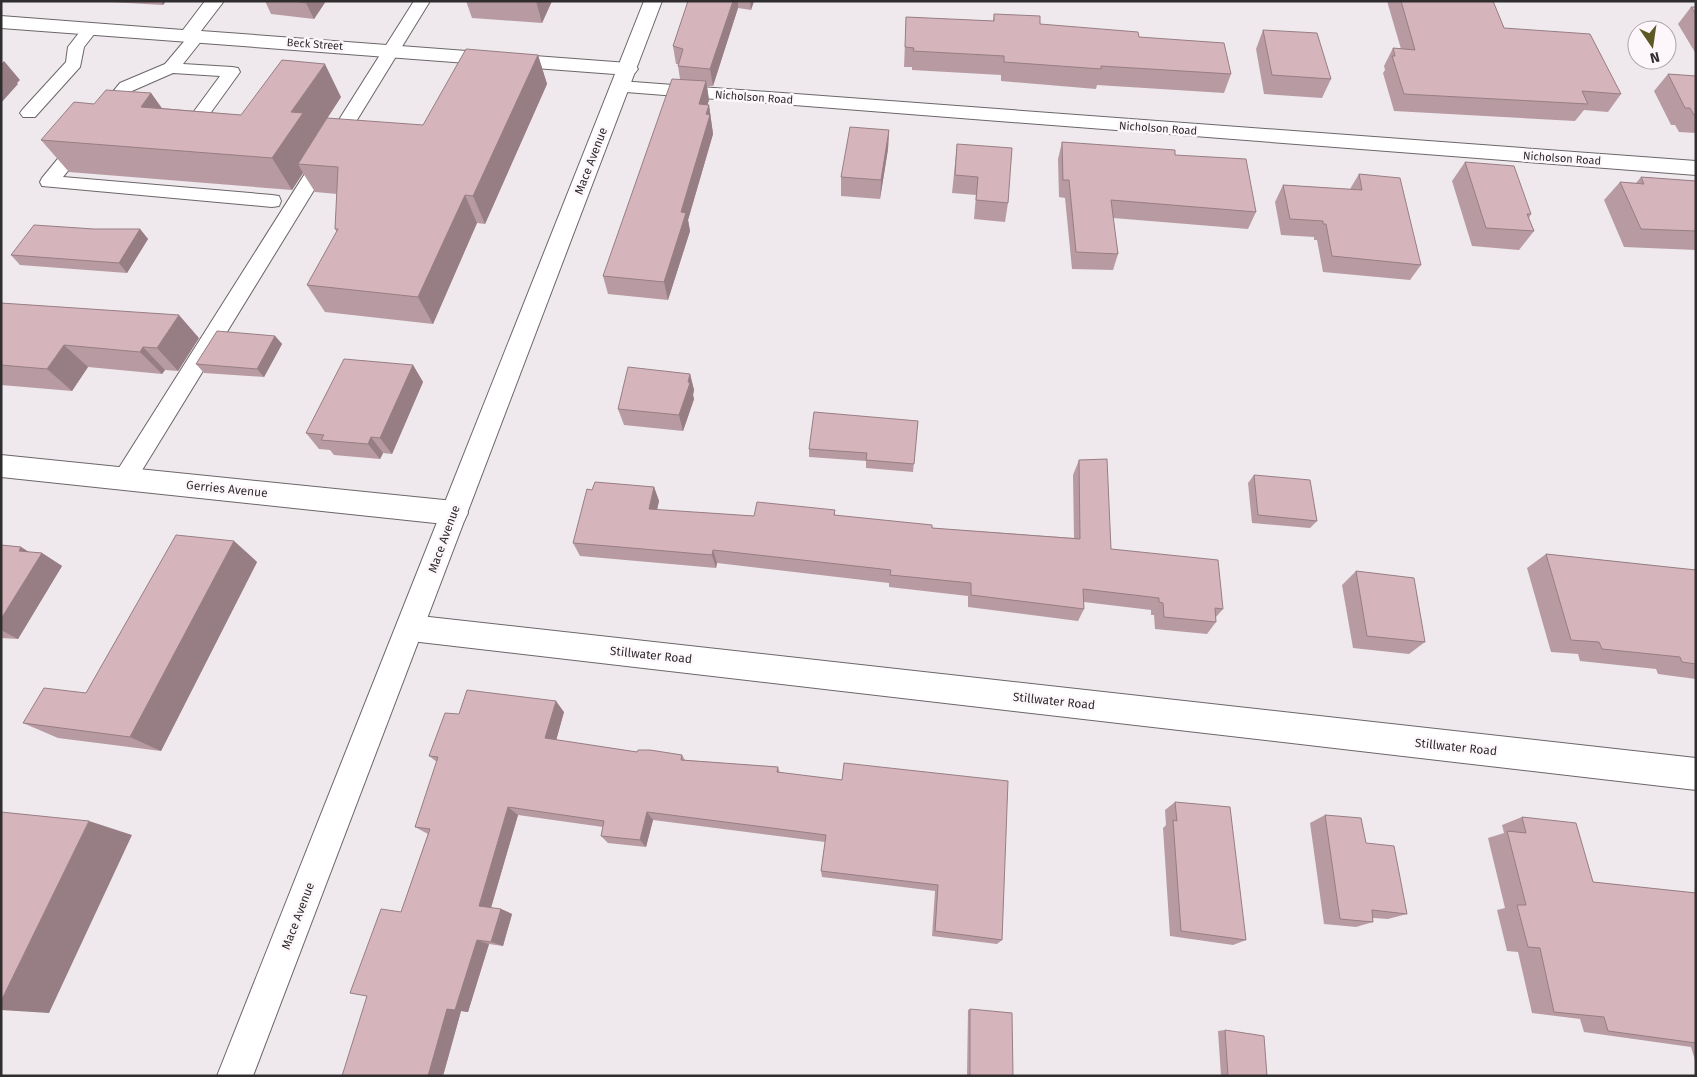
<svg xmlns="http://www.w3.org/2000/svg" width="1697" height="1077" font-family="'Fira Sans',sans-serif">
<rect width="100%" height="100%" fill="#efe9ed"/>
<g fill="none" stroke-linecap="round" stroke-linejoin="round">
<g stroke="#6b6669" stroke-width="2">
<path id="service" d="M414,1H430L133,485L125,488L117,485L114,478L117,471Z
M91,23L99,28L84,47L80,67L35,117H23L20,113L23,109L66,62L68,47L85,25Z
M198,30L206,35L183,64L232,67L238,68L240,72L196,133H184L181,129L220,76L173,73L132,91L63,177L272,195L279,196L281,201L279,206L272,207L42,186L40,182L42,178L120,83L165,64L192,32Z"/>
</g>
<g stroke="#6b6669" stroke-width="2">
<path id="minor" d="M205,1H224L201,31L628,63L635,65L638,69L635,73L628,75L1,28V16L183,30Z
M620,81L1696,161V175L613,91L610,87L613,83Z
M1,455L454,501L464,505L468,513L464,521L454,525L1,477Z
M411,615L1696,758V790L411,641L401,637L396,628L401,619Z"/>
</g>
<g stroke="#6b6669" stroke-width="2">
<path id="secondary" d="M644,1H662L253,1076H217Z"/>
</g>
<use href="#service" fill="#fff" fill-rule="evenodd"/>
<use href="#minor" fill="#fff" fill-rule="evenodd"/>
<use href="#secondary" fill="#fff" fill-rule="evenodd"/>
</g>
<path fill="#b89ba2" d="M92,1H166L163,5Z
M265,1H326L314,19L271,14Z
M466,1H552L542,23L472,18Z
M688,1H754L751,10L738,8L713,86H707L709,100L707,105H709L713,134L688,220L690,231L668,300L608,294L603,276L680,79L678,66V64H676L673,46Z
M1387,1H1493L1504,28L1621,94L1608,112L1584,110L1575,121L1394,111L1383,73L1385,70L1384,66L1393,48L1401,49Z
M1691,7H1696V54L1678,24Z
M994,14L1040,24L1139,37L1231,74L1224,93L1097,85L1096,89L1001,81V75L912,70V67H904L906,17L993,21Z
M1263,30L1331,79L1322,98L1264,94L1256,49Z
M538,55L547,84L485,224L477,223L433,324L325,312L307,285L337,232L335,229L337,194L315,192L303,173L292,190L69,172L41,140L94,104L151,93L162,108L241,115L341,97L316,136L423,125Z
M1668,74L1696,76V133L1679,132L1675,125H1671L1654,91Z
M889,130L888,149L880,199L841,196V177Z
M1062,142L1175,155L1256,212L1248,229L1113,218L1118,254L1113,270L1072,269L1065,198L1059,197L1058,159Z
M957,144L1008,203L1005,222L974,219L976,195L952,193Z
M1465,162L1531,214L1529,218L1534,231L1519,250L1472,246L1452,181Z
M1359,174L1421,265L1410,280L1323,272L1317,240H1314V237L1281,235L1275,202L1283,185L1350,189Z
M1641,177L1696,181V250L1624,247L1604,200L1620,182L1636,183Z
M94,229H140L148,239L127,273L20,265L11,255Z
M1,303L199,338L178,371L165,370L162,374L88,367L72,391L1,385Z
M275,336L282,344L264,377L204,373L196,364Z
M413,365L423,382L392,454L383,453L380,459L334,455L330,450L319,449L306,433Z
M690,374L694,390L693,395L694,399L683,431L624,425L618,409Z
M918,421L913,472L866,468V461L809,457V449Z
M1079,460L1111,549L1223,609L1216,617V622L1207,634L1155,629L1154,615H1151V610L1084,602V609L1078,621L968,607V596L889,587V583L717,563L716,568L580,556L573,543L592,490L654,487L659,501L657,510L754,516L835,510V515L932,528L1074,538L1073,475Z
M1254,475L1317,521L1310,528L1252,523L1248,483Z
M234,541L257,562L161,751L58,738L23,723L86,693Z
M1,545L21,547L28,552L42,553L62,566L18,639L1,638Z
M1546,554L1696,570V679L1658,674L1656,669L1580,661L1578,654L1551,652L1527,568Z
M1356,571L1425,642L1409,654L1353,648L1342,585Z
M564,712L556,740L637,752L682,755L685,760L778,767L780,773L842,780L1002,940L997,944L932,936L935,891L822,877L821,871L825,842L653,820L646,847L608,843L601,836L603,827L518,815L491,908L501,909L512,914L503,946L489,944L468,1012L461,1011L443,1076H342L401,912L428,834L415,827L437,762L429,756L459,714Z
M1175,802L1246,940L1233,945L1170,936L1163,828L1166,825L1165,810Z
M1325,815L1366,843L1407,914L1388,919L1373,918V922L1356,927L1324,924L1310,823Z
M1522,817L1593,882L1696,893V1063L1691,1047L1584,1032L1580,1019L1532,1013L1518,952L1507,951L1497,910L1505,908L1488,838L1504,833L1502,825Z
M970,1009L1013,1076H967L968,1010Z
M1225,1030L1267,1076H1221L1218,1031Z"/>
<path fill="#967e84" d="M161,1H166L163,5Z
M307,1H326L314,19L306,3Z
M536,1H552L542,23Z
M733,1H738V8L713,86L710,69Z
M750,1H754L751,10Z
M538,55L547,84L485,224L473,196Z
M4,61L20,80L17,83L18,84L1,103V64Z
M325,64L341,97L316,135L321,145L298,164L303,173L292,190L272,158L291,112Z
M706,81L709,100L702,123L699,104Z
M151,93L174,126L141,107Z
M709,105L713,134L688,220L690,231L668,300L664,282L681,212Z
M889,130L888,149L880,199L881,180Z
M465,195L477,223L433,324L418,297Z
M140,229L148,239L127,273L119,263Z
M179,315L199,338L178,371L157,348Z
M275,336L282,344L264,377L257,369Z
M64,345L88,367L72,391L47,369Z
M143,347L165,370L162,374L140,352Z
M413,365L423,382L392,454L380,438Z
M690,374L694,390L693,395L694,399L683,431L679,415Z
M371,437L383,453L380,459L368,444Z
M654,487L659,501L654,523L649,509Z
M234,541L257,562L161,751L130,737Z
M21,547L39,558L42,553L62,566L18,639L1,630V619L19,551Z
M713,550L717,563L716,568L712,555Z
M556,701L564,712L554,748L545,738Z
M508,807L518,815L490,911L479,906Z
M647,812L653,820L646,847L640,840Z
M89,821L132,835L49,1013L1,1010V1001Z
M501,909L512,914L503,946L491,942Z
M477,940L489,944L468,1012L461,1011L443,1076H428L447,1009Z"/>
<path fill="#d6b4bc" stroke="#967e84" d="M295,1H307L306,3Z
M688,1H733L710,69L678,66L683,49L673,46Z
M1401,1H1493L1504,28L1590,34L1621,94L1582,91L1588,104L1404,94L1392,56H1395L1393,48L1415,50Z
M1691,7H1696V14Z
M994,14L1040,16V24L1138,32L1139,37L1224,43L1231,74L1101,66V69L1004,62V56L913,51L914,48L905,47L906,17L994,21Z
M1263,30L1317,33L1331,79L1272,75Z
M466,49L538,55L473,196L465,195L418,297L307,285L338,229H335L338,167L298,164L327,118L423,125Z
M282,60L325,64L291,112L303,113L272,158L41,140L74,102L94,104L106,90L151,93L141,107L241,115Z
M1668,74L1696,76V115H1694L1690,108H1685Z
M672,79L706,81L699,104L709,105L706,114L710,115L681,212L686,213L664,282L603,276Z
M850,127L889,130L881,180L841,177Z
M1062,142L1175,150V155L1246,159L1256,212L1111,200L1118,254L1076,252L1069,180H1063Z
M957,144L1012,148L1008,203L976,200L978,177L955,175Z
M1465,162L1514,166L1531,214H1527L1534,231L1486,228Z
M1359,174L1400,178L1421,265L1332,256L1326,224H1323V221L1290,219L1283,185L1362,190Z
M1641,177L1696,181V231L1641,229L1620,182L1644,184Z
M34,225L94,229H140L119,263L11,255Z
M1,303L179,315L157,348L143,347L140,352L64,345L47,369L1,365Z
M217,331L275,336L257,369L196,364Z
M344,359L413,365L380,438L371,437L368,444L321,440L324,435L306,433Z
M628,367L690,374L688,382L690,383L679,415L618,409Z
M814,412L918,421L914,464L866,460L867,453L809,449Z
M1107,459L1111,549L1218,560L1223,609L1215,608L1216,622L1164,617L1163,603L1159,602V598L1083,589L1084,609L971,595V583L890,575L891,570L713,550L712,555L573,543L587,489L592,490L595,482L654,487L649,509L754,516L757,502L835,510L834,515L932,525V528L1080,539L1079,460Z
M1254,475L1310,480L1317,521L1258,515Z
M176,535L234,541L130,737L23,723L44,688L86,693Z
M1,545L21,547L19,551L42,553L1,619Z
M1546,554L1696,570V664L1682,662L1680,657L1602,649L1599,642L1571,640Z
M1356,571L1414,578L1425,642L1367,636Z
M467,690L556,701L545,738L637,752L638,750H650L682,755L681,760L778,767L777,772L842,780L844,763L1008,781L1002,940L935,931L938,885L821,871L826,835L647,812L640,840L601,836L604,821L508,807L479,906L501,909L491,942L477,940L455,1010L447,1009L428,1076H342L367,996L350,993L381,909L401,912L430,829L415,827L438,757L429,756L445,713L459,714Z
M1175,802L1230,807L1246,940L1181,931L1173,820L1177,821Z
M1,812L89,821L1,1001Z
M1325,815L1361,818L1366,843L1394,846L1407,914L1372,910L1373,922L1340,919Z
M1522,817L1576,823L1593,882L1696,893V1043L1608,1031L1604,1017L1554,1012L1540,948L1528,947L1517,905H1526L1507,831L1526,833Z
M970,1009L1012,1013L1013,1076H970Z
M1225,1030L1264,1036L1267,1076H1228Z"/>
<g text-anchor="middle" stroke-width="5" stroke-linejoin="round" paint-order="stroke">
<g font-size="11" fill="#302d2f" stroke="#fdf7fb">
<text transform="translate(315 44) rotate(4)" y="4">Beck Street</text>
<text transform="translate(754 97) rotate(4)" y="4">Nicholson Road</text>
<text transform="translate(1158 128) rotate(4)" y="4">Nicholson Road</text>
<text transform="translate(1562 158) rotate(4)" y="4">Nicholson Road</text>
</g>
<g font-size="12" fill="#302d2f" stroke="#fdf7fb">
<text transform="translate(591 161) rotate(-69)" y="4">Mace Avenue</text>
<text transform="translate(227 489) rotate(6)" y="4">Gerries Avenue</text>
<text transform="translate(444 539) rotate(-70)" y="4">Mace Avenue</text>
<text transform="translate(651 655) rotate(6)" y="4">Stillwater Road</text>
<text transform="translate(1054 701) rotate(6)" y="4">Stillwater Road</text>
<text transform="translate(1456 747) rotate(6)" y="4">Stillwater Road</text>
<text transform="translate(298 916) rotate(-69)" y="4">Mace Avenue</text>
</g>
</g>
<rect width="1697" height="1077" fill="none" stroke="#302d2f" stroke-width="5"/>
<g transform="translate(1652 45) rotate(167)"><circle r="24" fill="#fdf7fb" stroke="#aba6a9"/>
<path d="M0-4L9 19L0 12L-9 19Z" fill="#5e5825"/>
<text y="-8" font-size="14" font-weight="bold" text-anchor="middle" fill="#302d2f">N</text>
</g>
</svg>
